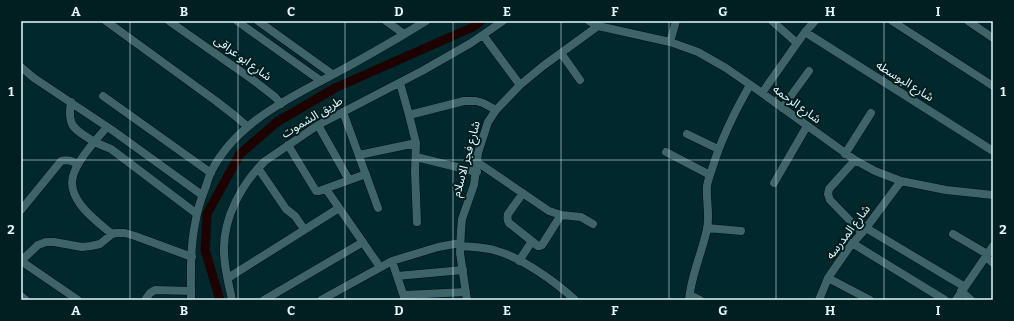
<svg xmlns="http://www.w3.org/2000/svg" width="1014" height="321" font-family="Bitter,'Noto Sans Arabic',serif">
<rect width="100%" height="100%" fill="#00282d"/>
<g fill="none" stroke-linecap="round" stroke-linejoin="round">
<path stroke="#1d0200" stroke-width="9" d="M220,300L205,250L207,214L240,154L277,122L335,88L473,27L481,21"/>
<g stroke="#000f12" stroke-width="9">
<path id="minor" d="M106,21L216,101L234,115L248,127
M169,21L253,80L275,97L281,104
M237,21L321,81
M258,21L332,74
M386,21L404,34
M589,21L598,26L670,42L698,52L726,68L762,93L855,160L875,171L901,181L946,190L993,195
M772,21L797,43
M892,21L993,86
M968,21L993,38
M805,32L993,151
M483,35L520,85
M670,42L676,21
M561,53L580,80
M21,67L34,78L112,130L202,195
M400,83L409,115L416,143L415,172L417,222
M762,93L805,32L815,21
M103,96L211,173
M71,102C70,108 69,115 71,121C72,130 88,137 94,142L107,127
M782,108L809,71
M343,112L378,208
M409,115L464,101H476L483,103L496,110
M318,125L349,180
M687,134L718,149
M288,145L316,191H319L366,174
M666,152L710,175
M845,154L871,113
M359,155L416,143
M416,157L477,172
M855,160L829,189L828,194L830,200L862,233
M477,162L549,211L561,215L581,217L593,224
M258,168L286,209L295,216L304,229
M774,183L807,126
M326,189L380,267
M523,193L508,214C507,218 507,220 509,223L538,246H540L542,245L561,215
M21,210L61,161C68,159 72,161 78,164
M707,228L741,231
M866,228L965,287
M112,234C95,220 64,198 74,173C78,161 87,151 94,142L111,149L197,214
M953,234L987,254
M852,243L945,300
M460,246C472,247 485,247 497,251C522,258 556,282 575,300
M986,257L993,263
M21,261L38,245L46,242H54L82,247L91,246L100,244L112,234L116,233H125L135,236L192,257
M21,261L78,300
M392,261L405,300
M519,261L532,241
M397,276L463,270
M228,278L339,208
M828,278L870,300
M961,291L971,300
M404,295L466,292
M690,295L700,300
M21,296L26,300
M145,300L150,293L155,290L191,291
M191,300C191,275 190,249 195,224C197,212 200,201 205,189C207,184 208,178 211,172C233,128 279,103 321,81C357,62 392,42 426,21
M232,300C229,284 224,268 224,251C223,218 242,183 265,161L318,125L422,71L471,43L503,21
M264,300L363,242
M321,300L392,261L438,247L460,243
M467,300L460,253L461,230L462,219L474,185L478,153L488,122L496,110L520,85L543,66L598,26
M689,300C691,275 702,253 707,229C710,215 706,200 707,186C708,179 711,172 713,166C722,137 735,111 750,85
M819,300L828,278L848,249L866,228L901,181
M956,300L993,246"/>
</g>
<use href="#minor" stroke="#3e646a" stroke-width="8"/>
</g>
<path fill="none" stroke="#e5fafd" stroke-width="1" stroke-opacity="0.55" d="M130,21V300M238,21V300M345,21V300M453,21V300M561,21V300M669,21V300M776,21V300M884,21V300M21,160H993"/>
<g text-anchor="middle" stroke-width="4" stroke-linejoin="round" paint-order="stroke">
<g font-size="12" fill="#e5fafd" stroke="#011e21">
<text transform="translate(243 58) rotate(36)" y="4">شارع ابو عراقى</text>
<text transform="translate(905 81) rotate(32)" y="4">شارع البوسطه</text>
<text transform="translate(797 104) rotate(36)" y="4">شارع الرحمه</text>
<text transform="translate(312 117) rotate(-31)" y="4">طريق الشموت</text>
<text transform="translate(466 159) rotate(-75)" y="4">شارع فجر الاسلام</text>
<text transform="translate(848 232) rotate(-53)" y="4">شارع المدرسه</text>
</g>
</g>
<rect width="1014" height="321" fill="none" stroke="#011e21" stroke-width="44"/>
<rect x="22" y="22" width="970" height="277" fill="none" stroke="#e5fafd" stroke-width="1.5"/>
<g font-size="13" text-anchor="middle" font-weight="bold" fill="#e5fafd">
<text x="76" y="16">A</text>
<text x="184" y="16">B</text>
<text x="291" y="16">C</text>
<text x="399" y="16">D</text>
<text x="507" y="16">E</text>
<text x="615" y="16">F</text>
<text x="723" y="16">G</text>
<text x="830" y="16">H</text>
<text x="938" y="16">I</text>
<text x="11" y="96">1</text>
<text x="1003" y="96">1</text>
<text x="11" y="234">2</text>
<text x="1003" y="234">2</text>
<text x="76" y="315">A</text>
<text x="184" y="315">B</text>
<text x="291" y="315">C</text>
<text x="399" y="315">D</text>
<text x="507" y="315">E</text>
<text x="615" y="315">F</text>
<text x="723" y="315">G</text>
<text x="830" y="315">H</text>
<text x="938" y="315">I</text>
</g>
</svg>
